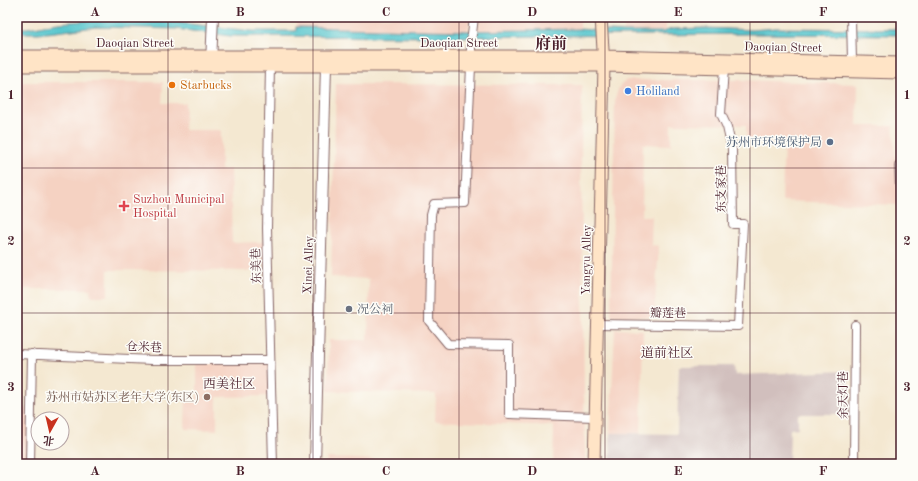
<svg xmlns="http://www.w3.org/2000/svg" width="918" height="481" font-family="'Old Standard TT','Noto Serif SC',serif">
<rect width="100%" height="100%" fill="#fdfcf7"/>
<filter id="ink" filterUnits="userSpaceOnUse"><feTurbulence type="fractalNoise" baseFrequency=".025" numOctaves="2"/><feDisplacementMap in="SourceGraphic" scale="8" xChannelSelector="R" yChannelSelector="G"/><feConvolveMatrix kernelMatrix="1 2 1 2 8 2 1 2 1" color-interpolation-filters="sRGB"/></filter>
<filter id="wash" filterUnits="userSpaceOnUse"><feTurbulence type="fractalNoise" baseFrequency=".012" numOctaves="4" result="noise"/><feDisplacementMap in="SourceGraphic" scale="16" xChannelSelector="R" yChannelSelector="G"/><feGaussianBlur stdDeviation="0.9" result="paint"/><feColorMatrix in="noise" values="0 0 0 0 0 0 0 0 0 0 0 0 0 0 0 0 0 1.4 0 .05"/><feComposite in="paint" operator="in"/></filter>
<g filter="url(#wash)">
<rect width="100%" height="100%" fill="#f4e8d1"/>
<path fill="#f5d2c2" d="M296,17H470L468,31L296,27Z
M480,17H580V29L478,30Z
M624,17H666V31L624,32Z
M627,80H733L858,84L857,126H893L899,205L782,201L784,143L746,141V125L671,124V145L643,144L642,216H652L651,245L659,246L654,317L611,316L615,98L619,87L622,83Z
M17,82H163L162,103H185L184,130H221V170L230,169L232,243L264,242V271L108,270V296H91L90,289H17Z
M336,84L582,85L581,162L585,464H553L554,426L435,421L436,394L328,391L329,340H368L369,279L331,277Z
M615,329L643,330L641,433H610Z
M197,364H273V396L217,397V430L185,429L186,398H197Z
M17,408H32L31,464H17Z
M327,458L387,460V464H326Z"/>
<path fill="#d1bfbd" d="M679,366H734L735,375L849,371V414H798V428L790,429L789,464H611L610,433L677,434Z"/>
<path fill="#58c6cd" stroke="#51727c" d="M94,20L164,21L252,31H296V27L468,31L578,29L624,32H663L672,29L707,28L751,30L776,28L901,29V35L750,34L455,37L230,36L176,29L96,27L47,33H17V28H27L58,23Z"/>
</g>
<g filter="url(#ink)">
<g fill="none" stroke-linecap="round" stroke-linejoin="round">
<g stroke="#866565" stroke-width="10">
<path id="minor" d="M474,17L471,42V66L465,203L434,204L431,215L429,321L448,344L509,345V414L594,417
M851,17L852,61
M270,66L267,228L273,464
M901,165L899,166L901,210
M598,324L738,326L743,224H733L732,149L727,127L721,114L724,68
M17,354L152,360H270
M30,464L32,354
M854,464L855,325"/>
</g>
<g stroke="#866565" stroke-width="12">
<path id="tertiary" d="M211,63L213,17
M315,464L326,66"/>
</g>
<g stroke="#866565" stroke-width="13">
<path id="secondary" d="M17,56H603L901,63
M17,66H604L901,73
M594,464L604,66L601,17"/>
</g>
<use href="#minor" stroke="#fff" stroke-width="8"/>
<use href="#tertiary" stroke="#fff" stroke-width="10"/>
<use href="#secondary" stroke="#ffe4c6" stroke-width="11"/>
</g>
</g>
<path fill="none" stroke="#4a1f2b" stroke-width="1" stroke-opacity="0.55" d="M168,17V464M313,17V464M459,17V464M605,17V464M750,17V464M17,168H901M17,313H901"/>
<circle fill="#e8710a" stroke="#fdfcf7" stroke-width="1.5" cx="172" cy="85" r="4"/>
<circle fill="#3f7fe0" stroke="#fdfcf7" stroke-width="1.5" cx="628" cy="91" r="4"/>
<circle fill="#5c6f8a" stroke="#fdfcf7" stroke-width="1.5" cx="830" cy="142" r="4"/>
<path fill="#e0444e" stroke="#fdfcf7" stroke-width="1.5" d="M122 200h4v4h4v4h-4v4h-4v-4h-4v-4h4z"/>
<circle fill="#6b7280" stroke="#fdfcf7" stroke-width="1.5" cx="349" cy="309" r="4"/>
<circle fill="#8d6e63" stroke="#fdfcf7" stroke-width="1.5" cx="207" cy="397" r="4"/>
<g text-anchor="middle" stroke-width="3" stroke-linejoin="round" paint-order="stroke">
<g font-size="12" fill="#4a1f2b" stroke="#fdfcf7">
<text x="135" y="47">Daoqian Street</text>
<text x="459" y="47">Daoqian Street</text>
<text transform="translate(783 47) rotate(1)" y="4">Daoqian Street</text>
<text transform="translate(721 189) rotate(-90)" y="4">东支家巷</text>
<text transform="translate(586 260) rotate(-89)" y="4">Yangyu Alley</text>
<text transform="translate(308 265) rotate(-88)" y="4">Xinei Alley</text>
<text transform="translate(256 266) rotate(-92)" y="4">东美巷</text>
<text transform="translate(668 313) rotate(1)" y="4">瓣莲巷</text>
<text transform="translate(144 347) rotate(2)" y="4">仓米巷</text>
<text transform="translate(843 395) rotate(-90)" y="4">余天灯巷</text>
</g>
<g font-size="12" fill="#c56008" stroke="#fdfcf7" text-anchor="start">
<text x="180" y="89">Starbucks</text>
</g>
<g font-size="12" fill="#366cbe" stroke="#fdfcf7" text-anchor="start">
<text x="636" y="95">Holiland</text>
</g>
<g font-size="12" fill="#4e5e75" stroke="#fdfcf7" text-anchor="end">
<text x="822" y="146">苏州市环境保护局</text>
</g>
<g font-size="12" fill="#be3a42" stroke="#fdfcf7" text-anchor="start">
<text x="133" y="203">Suzhou Municipal<tspan x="133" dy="14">Hospital</tspan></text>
</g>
<g font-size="12" fill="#5b616d" stroke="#fdfcf7" text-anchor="start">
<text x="357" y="313">况公祠</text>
</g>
<g font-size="12" fill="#785e54" stroke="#fdfcf7" text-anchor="end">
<text x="199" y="401">苏州市姑苏区老年大学(东区)</text>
</g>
<g font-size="13" fill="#4a1f2b" stroke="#fdfcf7">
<text x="667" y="357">道前社区</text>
<text x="229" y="388">西美社区</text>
</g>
<g font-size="16" font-weight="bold" fill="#4a1f2b" stroke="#fdfcf7">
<text x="551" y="49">府前</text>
</g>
</g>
<rect width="918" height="481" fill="none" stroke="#fdfcf7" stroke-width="44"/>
<g transform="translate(50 431) rotate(188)"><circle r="19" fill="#fdfcf7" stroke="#b5a4a5"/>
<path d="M0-3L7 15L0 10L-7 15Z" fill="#c8321e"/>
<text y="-6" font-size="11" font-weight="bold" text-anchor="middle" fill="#4a1f2b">北</text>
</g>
<rect x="22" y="22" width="874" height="437" fill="none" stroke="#4a1f2b" stroke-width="1.5"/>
<g font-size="13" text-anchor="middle" font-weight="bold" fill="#4a1f2b">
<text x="95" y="16">A</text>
<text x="240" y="16">B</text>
<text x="386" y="16">C</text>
<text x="532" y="16">D</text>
<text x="678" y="16">E</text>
<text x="823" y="16">F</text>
<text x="11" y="99">1</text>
<text x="907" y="99">1</text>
<text x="11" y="245">2</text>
<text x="907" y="245">2</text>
<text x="11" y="391">3</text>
<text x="907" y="391">3</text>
<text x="95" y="475">A</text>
<text x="240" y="475">B</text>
<text x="386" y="475">C</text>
<text x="532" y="475">D</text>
<text x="678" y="475">E</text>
<text x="823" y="475">F</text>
</g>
</svg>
